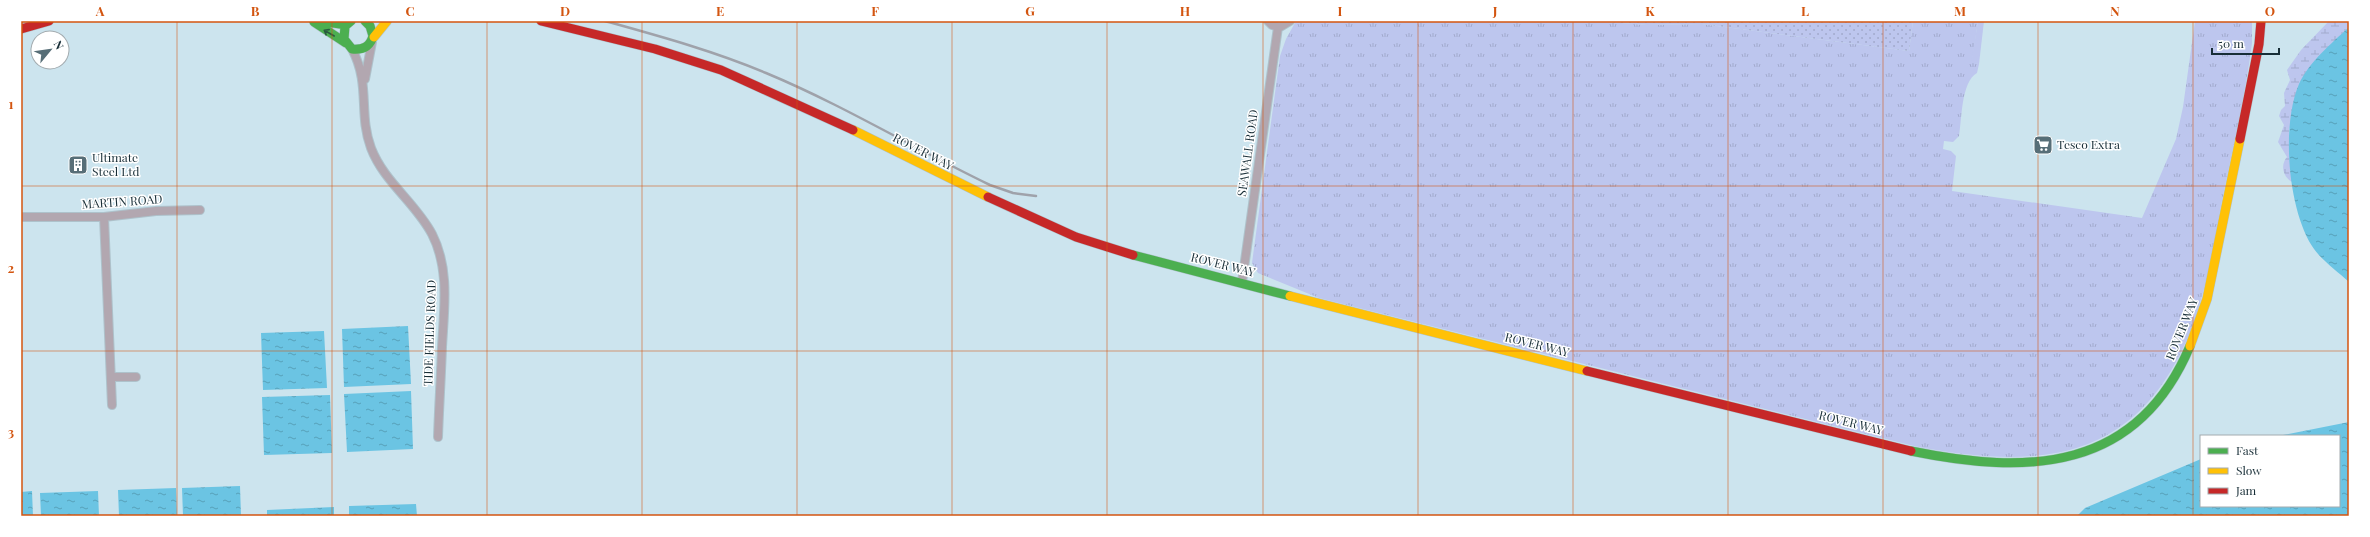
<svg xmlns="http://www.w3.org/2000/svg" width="2370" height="537" font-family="'Playfair Display',serif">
<defs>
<pattern id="grass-tufts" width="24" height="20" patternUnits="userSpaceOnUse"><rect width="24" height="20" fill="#bdc6ee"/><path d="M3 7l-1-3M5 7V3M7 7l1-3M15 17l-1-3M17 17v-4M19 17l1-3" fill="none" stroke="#a2aacd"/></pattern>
<pattern id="wetland-marsh" width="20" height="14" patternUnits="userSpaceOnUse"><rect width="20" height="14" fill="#bdc6ee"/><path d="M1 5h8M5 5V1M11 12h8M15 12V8" fill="none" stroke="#a2aacd"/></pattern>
<pattern id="park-dots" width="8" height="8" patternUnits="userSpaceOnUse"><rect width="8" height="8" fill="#bdc6ee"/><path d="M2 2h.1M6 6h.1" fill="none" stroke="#a2aacd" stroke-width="1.8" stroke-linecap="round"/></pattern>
<pattern id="water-ripples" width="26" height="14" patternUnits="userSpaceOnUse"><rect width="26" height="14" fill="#6bc4e3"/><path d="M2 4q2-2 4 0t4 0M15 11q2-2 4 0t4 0" fill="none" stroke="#57a0b9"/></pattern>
</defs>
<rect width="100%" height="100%" fill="#cce4ee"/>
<path fill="url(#grass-tufts)" d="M1296,21H1595L1647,25L1702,24L1909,51L1913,21H1978L1972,62L1979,64L1977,73C1961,82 1962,119 1959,136L1953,142L1944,141L1943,149L1951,151L1956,156L1952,191L2142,218L2176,139L2183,107L2195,21H2252V43C2245,99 2231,155 2220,211C2213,250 2206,290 2192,327C2140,462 2041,471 1914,446L1367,310L1319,298L1258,273L1252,263L1280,56L1286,39Z"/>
<path fill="url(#wetland-marsh)" d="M2329,21H2349V27L2343,33L2289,129L2292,182C2283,177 2280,165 2287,157L2278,142L2284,125L2279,116L2281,110L2285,106L2284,93L2290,80L2287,70L2301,50Z"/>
<path fill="url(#park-dots)" d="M1595,21H1913L1909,51L1702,24L1647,25Z"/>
<path fill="#bdc6ee" d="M1978,21H1984L1979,64L1971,63Z"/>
<path fill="url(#water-ripples)" d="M2349,27V282C2337,271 2320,259 2312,246C2288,208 2281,126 2299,84C2309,62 2332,43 2349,27Z
M408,326L411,384L344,387L342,329Z
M324,331L327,388L263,390L261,333Z
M411,391L413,449L347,452L344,394Z
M330,395L332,453L264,455L262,397Z
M2349,422V516H2077L2085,508L2201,459V506H2339V436H2278Z
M240,486L241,516H183L182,488Z
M176,488L177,516H119L118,490Z
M32,491L33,516H21V492Z
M98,491L99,516H41L40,493Z
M416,504L417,516H349V506Z
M334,507V516H267V510Z"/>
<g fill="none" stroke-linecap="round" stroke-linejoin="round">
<g stroke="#aec2cb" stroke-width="10">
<path id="street" d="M1268,21L1272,25L1280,27L1290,21
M352,49C371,85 358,113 371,148C384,182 415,202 432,234C450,269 444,309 442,347C441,377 439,407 438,437
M365,79L372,42
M21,217H104L156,211L200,210
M104,217L112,405
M1242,282L1278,27
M111,377H136"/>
</g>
<g stroke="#aec2cb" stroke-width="10">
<path id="fast" d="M320,21L340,24L349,22
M351,21L345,26L344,39L352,49C363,50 370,47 373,36L370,26L365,21
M314,22L346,43
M1133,255L1290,296
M1911,451C2028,475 2137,472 2190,346"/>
</g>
<g stroke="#aec2cb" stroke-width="10">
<path id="slow" d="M374,37L387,21
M853,130L988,197
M1290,296L1587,371
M2190,346L2207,299L2240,139"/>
</g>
<g stroke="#aec2cb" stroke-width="10">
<path id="jam" d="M541,21L655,49L721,70L853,130
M21,29L49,21
M2240,139L2259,44L2261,21
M988,197L1076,237L1133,255
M1587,371L1911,451"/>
</g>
<use href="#street" stroke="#b2a7b0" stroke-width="8"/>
<use href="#fast" stroke="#4caf50" stroke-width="9"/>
<use href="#slow" stroke="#ffc107" stroke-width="9"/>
<use href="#jam" stroke="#c62828" stroke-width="9"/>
<path stroke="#9fa2aa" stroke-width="2.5" d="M605,21C659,36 714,51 766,73C843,105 915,149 990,185L1013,193L1036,196"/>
</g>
<defs><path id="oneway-shaft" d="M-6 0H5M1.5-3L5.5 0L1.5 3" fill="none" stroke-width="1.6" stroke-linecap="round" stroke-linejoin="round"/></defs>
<use stroke="#2a5b40" href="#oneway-shaft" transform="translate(329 33) rotate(-150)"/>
<path fill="none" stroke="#d35510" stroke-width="1" stroke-opacity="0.55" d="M177,21V516M332,21V516M487,21V516M642,21V516M797,21V516M952,21V516M1107,21V516M1263,21V516M1418,21V516M1573,21V516M1728,21V516M1883,21V516M2038,21V516M2193,21V516M21,186H2349M21,351H2349"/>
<defs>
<g id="supermarket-square" transform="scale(1)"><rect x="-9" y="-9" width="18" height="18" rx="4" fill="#576e77" stroke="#fff"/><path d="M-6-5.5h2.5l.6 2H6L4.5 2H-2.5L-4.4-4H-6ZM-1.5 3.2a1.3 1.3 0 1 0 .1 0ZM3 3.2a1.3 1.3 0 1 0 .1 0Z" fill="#fff"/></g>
<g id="building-square" transform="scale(1)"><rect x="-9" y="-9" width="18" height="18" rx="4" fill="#576e77" stroke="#fff"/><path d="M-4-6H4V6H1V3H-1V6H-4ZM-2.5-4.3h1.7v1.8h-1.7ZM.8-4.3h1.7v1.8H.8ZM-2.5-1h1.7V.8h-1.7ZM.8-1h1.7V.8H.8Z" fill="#fff"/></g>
</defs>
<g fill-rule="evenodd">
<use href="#supermarket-square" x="2043" y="145"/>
<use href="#building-square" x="78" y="165"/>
</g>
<g text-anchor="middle" stroke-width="3" stroke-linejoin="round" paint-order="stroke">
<g font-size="12" fill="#182e37" stroke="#fff" text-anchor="start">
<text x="2057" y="149">Tesco Extra</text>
<text x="92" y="162">Ultimate<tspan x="92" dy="14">Steel Ltd</tspan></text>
</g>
<g font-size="12" fill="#182e37" stroke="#fff">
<text transform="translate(923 152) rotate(27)" y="4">ROVER WAY</text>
<text transform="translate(1248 153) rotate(-82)" y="4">SEAWALL ROAD</text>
<text transform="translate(122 202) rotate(-4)" y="4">MARTIN ROAD</text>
<text transform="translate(1223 265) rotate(14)" y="4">ROVER WAY</text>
<text transform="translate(2182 329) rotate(-68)" y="4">ROVER WAY</text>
<text transform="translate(430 333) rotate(-88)" y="4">TIDE FIELDS ROAD</text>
<text transform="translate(1537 345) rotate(14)" y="4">ROVER WAY</text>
<text transform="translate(1851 423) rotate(14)" y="4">ROVER WAY</text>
</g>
</g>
<rect width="2370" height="537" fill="none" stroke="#ffffff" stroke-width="44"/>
<rect x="2200" y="435" width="140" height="72" fill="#ffffff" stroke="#a3abaf"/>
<rect x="2208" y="448" width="20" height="6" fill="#4caf50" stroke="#a3abaf"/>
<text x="2236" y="455" font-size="12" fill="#182e37">Fast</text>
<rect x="2208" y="468" width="20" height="6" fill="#ffc107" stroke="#a3abaf"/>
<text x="2236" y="475" font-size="12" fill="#182e37">Slow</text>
<rect x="2208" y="488" width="20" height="6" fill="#c62828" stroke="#a3abaf"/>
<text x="2236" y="495" font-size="12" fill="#182e37">Jam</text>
<g transform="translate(50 50) rotate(61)"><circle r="19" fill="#ffffff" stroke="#a3abaf"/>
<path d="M0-3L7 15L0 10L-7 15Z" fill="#576e77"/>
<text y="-6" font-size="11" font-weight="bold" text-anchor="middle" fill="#182e37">N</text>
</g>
<path d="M2212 48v6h67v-6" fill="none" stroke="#182e37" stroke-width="2"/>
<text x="2218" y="48" font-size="12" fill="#182e37" stroke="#ffffff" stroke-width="3" paint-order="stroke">50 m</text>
<rect x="22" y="22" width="2326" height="493" fill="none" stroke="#d35510" stroke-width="1.5"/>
<g font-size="13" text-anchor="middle" font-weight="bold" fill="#d35510">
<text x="100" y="16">A</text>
<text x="255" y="16">B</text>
<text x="410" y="16">C</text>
<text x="565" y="16">D</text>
<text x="720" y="16">E</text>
<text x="875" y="16">F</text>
<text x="1030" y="16">G</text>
<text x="1185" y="16">H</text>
<text x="1340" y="16">I</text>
<text x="1495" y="16">J</text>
<text x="1650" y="16">K</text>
<text x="1805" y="16">L</text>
<text x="1960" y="16">M</text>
<text x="2115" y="16">N</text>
<text x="2270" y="16">O</text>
<text x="11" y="109">1</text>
<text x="11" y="273">2</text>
<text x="11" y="437">3</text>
</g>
</svg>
